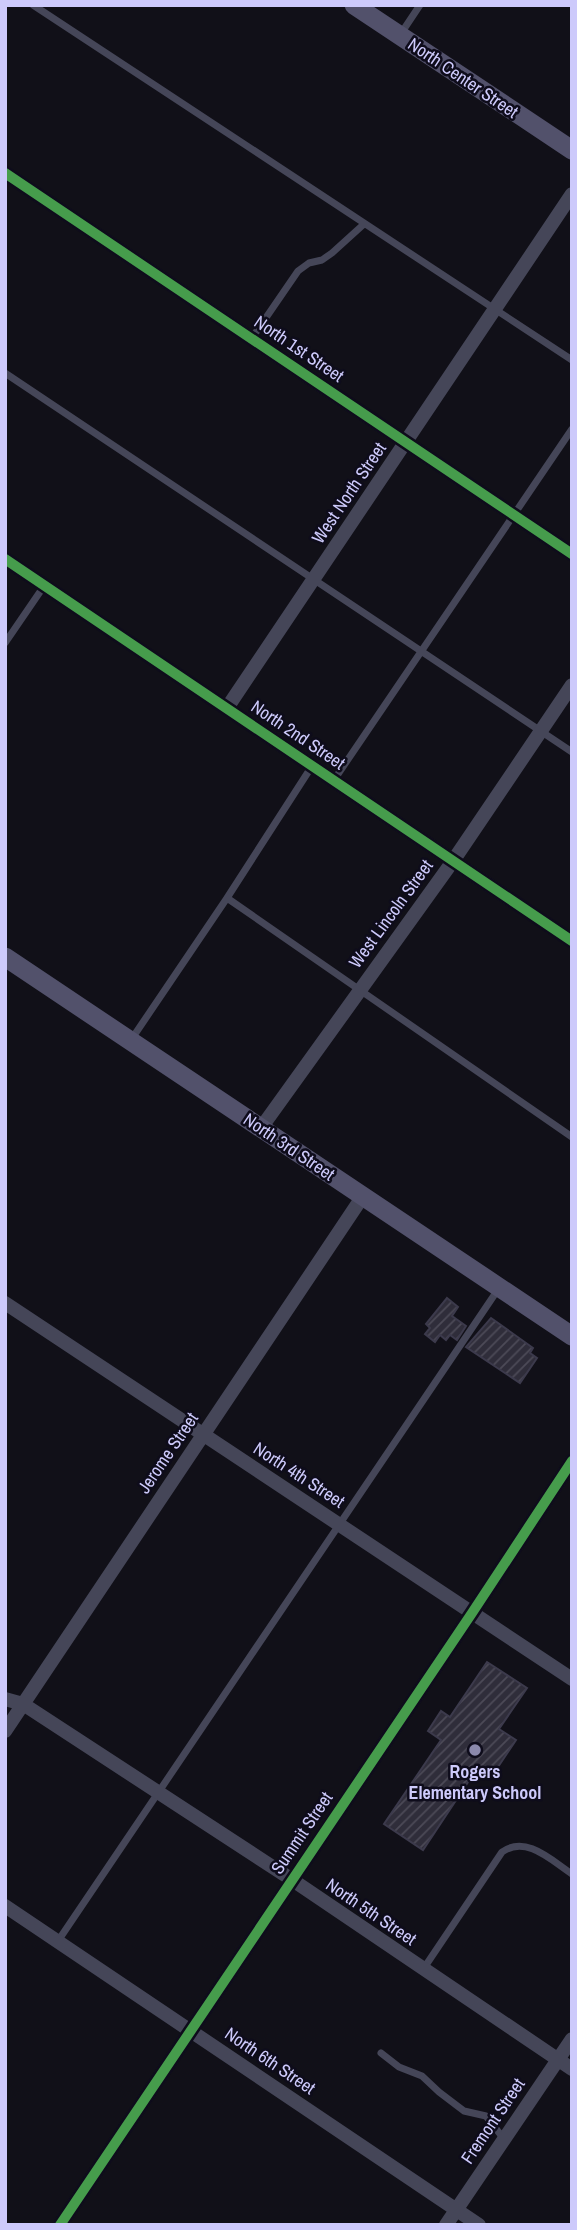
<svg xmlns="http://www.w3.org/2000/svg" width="577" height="2230" font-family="'Archivo Narrow',sans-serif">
<defs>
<pattern id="building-hatch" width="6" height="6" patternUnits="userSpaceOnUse" patternTransform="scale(1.75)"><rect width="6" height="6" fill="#2f2d3a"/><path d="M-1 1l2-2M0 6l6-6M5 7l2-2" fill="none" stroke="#4c4a57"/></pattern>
</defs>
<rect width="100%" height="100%" fill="#111018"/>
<path fill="url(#building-hatch)" stroke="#3c3a4c" stroke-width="2" d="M447,1298L458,1307L452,1316L466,1326L457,1340L450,1335L446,1340L440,1335L435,1342L425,1334L430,1328L426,1324Z
M491,1318L533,1348L530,1353L537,1358L520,1383L466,1347Z
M487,1662L527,1688L499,1729L516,1740L492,1776L478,1767L423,1850L384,1824L441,1740L428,1731L441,1711L450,1717Z"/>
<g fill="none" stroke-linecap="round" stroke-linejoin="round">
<path stroke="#454658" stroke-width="7" d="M33,5L572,360
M400,35L420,5
M252,338L298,271L309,263L322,260L332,253L364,224
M5,373L572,752
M5,643L44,586
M334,780L572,429
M227,898L312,766
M131,1040L227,898L572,1137
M58,1941L499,1288
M424,1968L502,1852C526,1835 551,1860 572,1874
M381,2053L399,2067L422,2076L439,2092L464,2111L486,2116L504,2139"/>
<path stroke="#454658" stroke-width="14" d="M5,173L572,554
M5,559L572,941
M227,708L572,194
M261,1128L453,861L572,685
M5,1303L572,1679
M5,1699L23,1704L291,1879L572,2069
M5,1731L363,1196
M5,1906L479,2225
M60,2225L472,1613L572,1461
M446,2225L572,2039"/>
<path stroke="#52516b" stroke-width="19" d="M354,5L572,150
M5,957L572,1336"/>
<g stroke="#0e0c1b" stroke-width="15">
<path id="cycleway" d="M5,173L572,554
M5,559L572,941
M60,2225L472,1613L572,1461"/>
</g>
<use href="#cycleway" stroke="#469c4c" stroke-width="10"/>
</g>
<circle fill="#8b89ac" stroke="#0e0c1b" stroke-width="2.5" cx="475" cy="1750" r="7"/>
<g text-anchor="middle" stroke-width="5" stroke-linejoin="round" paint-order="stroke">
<g font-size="18" fill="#cdcafb" stroke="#0e0c1b">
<text transform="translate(463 78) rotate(34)" y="6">North Center Street</text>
<text transform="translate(299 349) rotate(34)" y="6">North 1st Street</text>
<text transform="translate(349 493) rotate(-56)" y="6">West North Street</text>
<text transform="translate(298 735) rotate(34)" y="6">North 2nd Street</text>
<text transform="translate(391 914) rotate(-54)" y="6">West Lincoln Street</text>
<text transform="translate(289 1147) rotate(34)" y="6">North 3rd Street</text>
<text transform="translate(168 1453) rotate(-56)" y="6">Jerome Street</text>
<text transform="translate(299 1475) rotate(33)" y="6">North 4th Street</text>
<text transform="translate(302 1833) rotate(-56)" y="6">Summit Street</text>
<text transform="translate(371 1912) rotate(34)" y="6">North 5th Street</text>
<text transform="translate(270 2061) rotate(34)" y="6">North 6th Street</text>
<text transform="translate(493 2121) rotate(-56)" y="6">Fremont Street</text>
</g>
<g font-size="18" font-weight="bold" fill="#cdcafb" stroke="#0e0c1b">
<text x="475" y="1778">Rogers<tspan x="475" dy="21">Elementary School</tspan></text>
</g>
</g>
<rect width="577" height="2230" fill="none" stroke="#cdcafb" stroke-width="14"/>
</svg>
